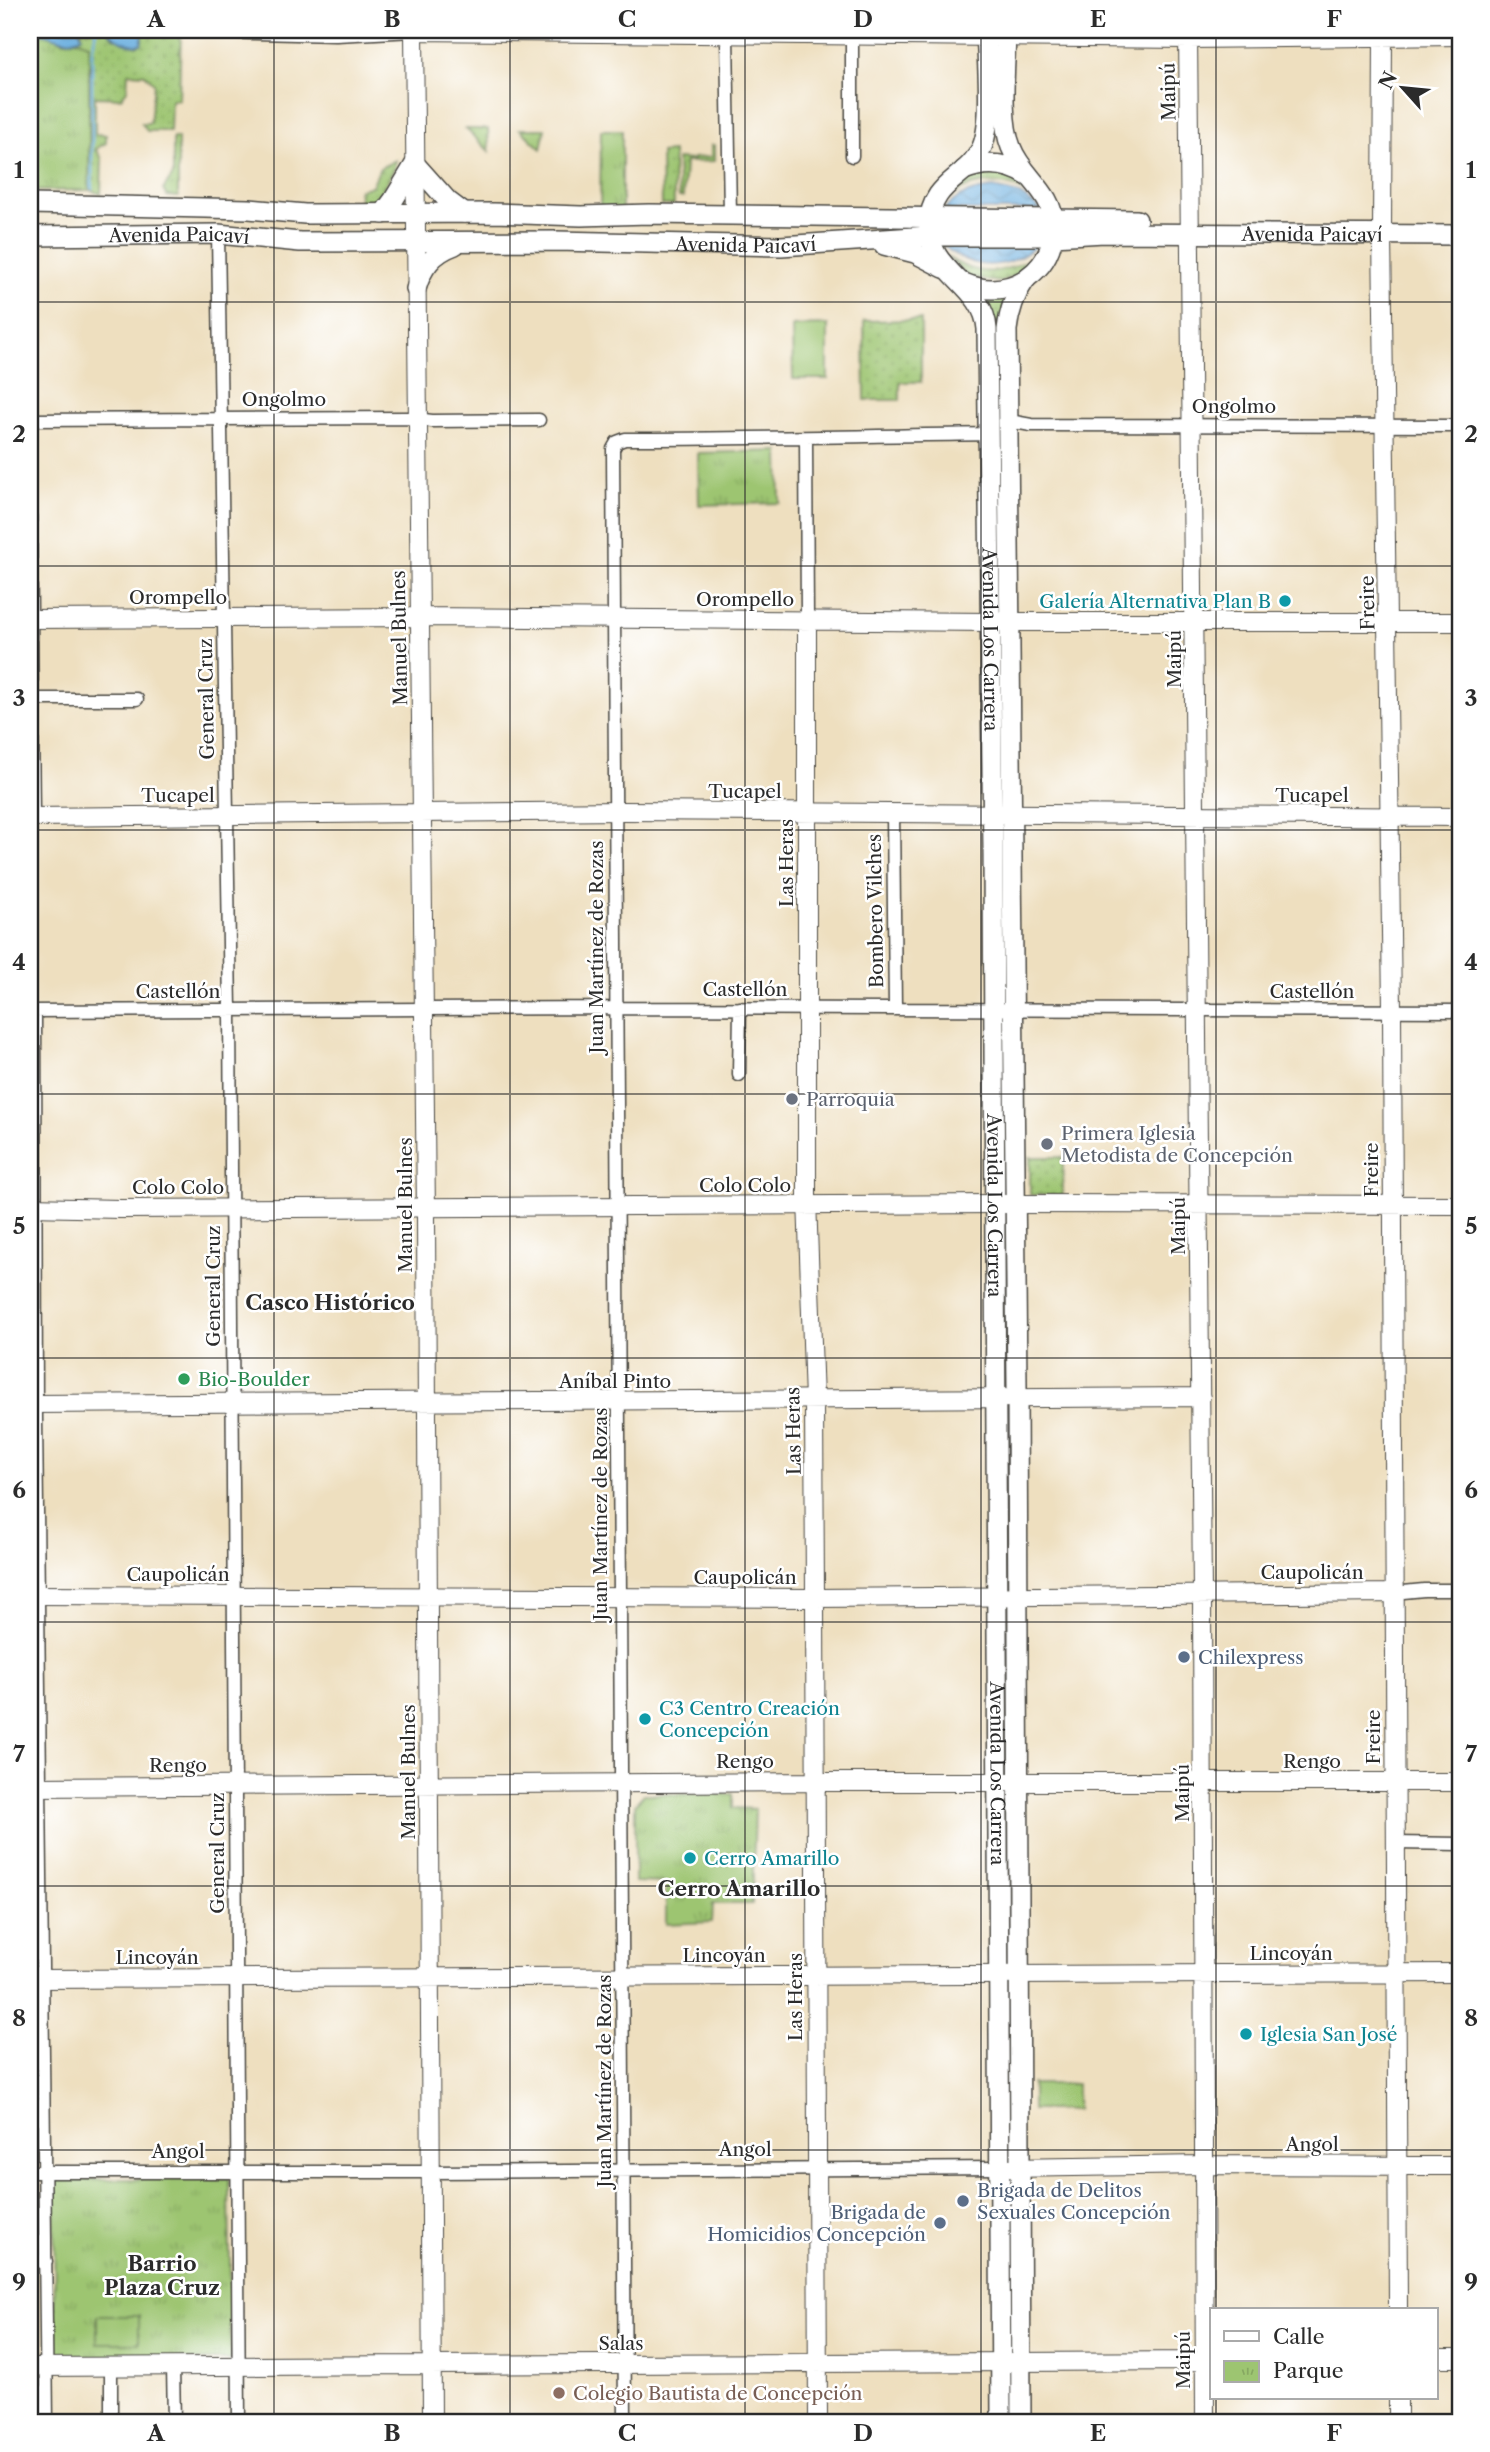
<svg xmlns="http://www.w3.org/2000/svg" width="1490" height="2452" font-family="'Libre Caslon Text',serif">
<defs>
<pattern id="grass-dots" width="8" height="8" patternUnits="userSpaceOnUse" patternTransform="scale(1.75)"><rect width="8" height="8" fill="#9dc571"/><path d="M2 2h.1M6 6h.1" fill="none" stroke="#87a962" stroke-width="1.8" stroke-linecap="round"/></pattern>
<pattern id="park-tufts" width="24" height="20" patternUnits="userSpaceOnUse" patternTransform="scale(1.75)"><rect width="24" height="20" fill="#9dc571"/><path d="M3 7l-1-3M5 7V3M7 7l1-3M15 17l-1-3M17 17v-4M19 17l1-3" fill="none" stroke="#87a962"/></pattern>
<pattern id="water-waves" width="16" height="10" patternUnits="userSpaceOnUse" patternTransform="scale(1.75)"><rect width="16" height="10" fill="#69aedf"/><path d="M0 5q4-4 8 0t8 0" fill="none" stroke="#578eb5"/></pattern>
</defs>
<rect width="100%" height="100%" fill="#fff"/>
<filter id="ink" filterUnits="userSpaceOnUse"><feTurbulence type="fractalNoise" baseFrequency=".0143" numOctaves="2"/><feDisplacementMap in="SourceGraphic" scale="14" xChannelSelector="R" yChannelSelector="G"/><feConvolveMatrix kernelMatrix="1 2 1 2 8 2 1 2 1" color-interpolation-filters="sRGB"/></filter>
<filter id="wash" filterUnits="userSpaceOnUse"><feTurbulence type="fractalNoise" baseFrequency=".00686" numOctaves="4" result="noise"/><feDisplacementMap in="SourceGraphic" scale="28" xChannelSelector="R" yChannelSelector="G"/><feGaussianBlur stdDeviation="1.57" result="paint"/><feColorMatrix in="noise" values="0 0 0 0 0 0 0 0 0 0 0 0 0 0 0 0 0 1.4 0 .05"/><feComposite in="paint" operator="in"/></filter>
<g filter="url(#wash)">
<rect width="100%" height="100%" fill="#eedfbf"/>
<path fill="url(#grass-dots)" stroke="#64784e" stroke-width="2" d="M79,30H107L113,37L136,46L141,44L144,30H181L179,99L171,100L170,131H147L142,123H150L154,83L145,74L128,73L127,90L121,98L95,97V134L106,135V143L96,149L102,159L101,194L89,190L90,64L30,32L49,35L64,41L82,32Z
M466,129H488L489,151Z
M520,129H545L541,149Z
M173,138H178V197L167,196L163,190L173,175Z
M711,145H714V161L685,162L683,197H679L677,159L693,160V158L711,157Z
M673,152L674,205H662L661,153Z
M396,160L394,169L377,199L360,202L359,190L372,186L380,168Z
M988,171L1020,180L1039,199C1008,179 972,176 944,202L959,181Z
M946,256C979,278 1002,275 1035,256L1015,275L1000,282L969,278Z
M1006,296L1002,616L1000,610L985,297L995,299Z
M921,320V382H900V400H865L864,321Z
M1030,1157H1063V1195H1030Z
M1006,1418H1008L1010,1584H1008L1005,1581Z
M1006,1605L1009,1607V1774L1005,1638Z"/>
<path fill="url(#park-tufts)" stroke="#64784e" stroke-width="2" d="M40,31L64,41L77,40L89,44V190L30,191V32Z
M601,130H622V209H600Z
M779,451L780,503L699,505L698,453Z
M644,1794H733V1808L755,1809L752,1904H713L712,1922L666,1924V1883L635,1882V1804Z
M229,2178L231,2360L55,2362L54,2180Z"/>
<path fill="#9dc571" stroke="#64784e" stroke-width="2" d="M828,325V379H793L792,326Z
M1032,2084H1077V2110H1032Z
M97,2316H139V2343H97Z"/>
<path fill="url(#water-waves)" stroke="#4a6c85" stroke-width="2" d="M30,30H79L82,36C65,48 48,30 30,32Z
M107,30H144L141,44C129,47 115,39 107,30Z
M993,188L1019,194L1042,210H944C957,195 973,190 993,188Z
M942,244L1037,245C1008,271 971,272 942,244Z"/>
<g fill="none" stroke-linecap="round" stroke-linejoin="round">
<path stroke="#69aedf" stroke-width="2.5" d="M92,189V52L96,30"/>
</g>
</g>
<g filter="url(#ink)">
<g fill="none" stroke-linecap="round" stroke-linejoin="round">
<g stroke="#484641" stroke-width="15">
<path id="street" d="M218,32L336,35L414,31
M727,35L730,215
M852,156V36
M218,234L230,1010L239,2422
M30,372L32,236
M30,420L408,418L432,421L539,420
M1009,421L1031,425L1460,426
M806,438L807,620
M30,516L33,817
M32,699H137
M893,812L895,1008
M30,1011L616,1008L1460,1011
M35,1011L36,1418L47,2422
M739,1075L740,1008
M1393,1593L1424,1590H1460
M1395,1843L1460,1844
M30,2172H431L1000,2168
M30,2261H46
M173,2366L174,2422
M111,2367V2422
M625,2422L613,449L617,442L625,439C746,439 867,436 988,434"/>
</g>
<g stroke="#484641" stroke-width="20">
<path id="secondary" d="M414,30L426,1215L432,2422
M1188,30L1202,1594L1205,2422
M1383,30L1382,234L1392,1010L1398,2310
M414,31L1189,39L1460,36
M30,619L420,617L990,622H1460
M807,620V1199L814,1400L815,1598L818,2422
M30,817L623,811L1460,817
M30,1207L120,1209L995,1204L1460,1205
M30,1404L1201,1397
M30,1595L815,1598L1393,1593
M30,1787L816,1782H1460
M30,1979L1460,1973
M1005,2168L1204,2165L1460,2166
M1436,2358H1460
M30,2367L1212,2361
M1398,2398V2422"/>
</g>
<g stroke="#484641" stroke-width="22">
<g id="primary">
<path id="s1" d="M986,30C987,60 993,121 982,147C967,180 931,180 929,225C927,272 984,284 987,329L993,854L1001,2422"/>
<path d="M1006,30C1006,62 999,118 1011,147C1022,177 1053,191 1054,225C1054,241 1048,258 1037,269C1034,273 1028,276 1025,280C1015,294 1009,313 1007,330L1017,1386L1021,2422"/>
<path d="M964,170C986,161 1008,163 1028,176"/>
<path d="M30,204L249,209L305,214L494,213L581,216L649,214L1137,220"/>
<path d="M383,214L394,199L415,164L448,201L464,213"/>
<path id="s2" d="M30,236L218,234L300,242L556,241L781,246L929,236H1053L1104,233L1460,235"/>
<path d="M884,245L915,253L944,268"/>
<path d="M964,283C985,292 1006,291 1026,279"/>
<path d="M416,289C422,267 433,253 455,245"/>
</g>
</g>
<use href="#street" stroke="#fff" stroke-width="12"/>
<use href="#secondary" stroke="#fff" stroke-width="18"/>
<use href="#primary" stroke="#fff" stroke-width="19"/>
</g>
</g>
<path fill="none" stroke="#2b2b2b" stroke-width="2" stroke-opacity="0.55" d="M274,30V2422M510,30V2422M745,30V2422M981,30V2422M1216,30V2310M30,302H1460M30,566H1460M30,830H1460M30,1094H1460M30,1358H1460M30,1622H1460M30,1886H1460M30,2150H1460M1216,2398V2422"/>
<g fill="#0f9aa8" stroke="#fff" stroke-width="2.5">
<circle cx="1285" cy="601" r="7"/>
<circle cx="645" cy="1719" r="7"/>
<circle cx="690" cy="1858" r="7"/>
<circle cx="1246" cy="2034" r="7"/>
</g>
<g fill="#6b7280" stroke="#fff" stroke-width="2.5">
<circle cx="792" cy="1099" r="7"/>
<circle cx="1047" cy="1144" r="7"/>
</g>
<circle fill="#2e9e5b" stroke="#fff" stroke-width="2.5" cx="184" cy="1379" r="7"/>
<g fill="#5c6f8a" stroke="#fff" stroke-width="2.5">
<circle cx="1184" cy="1657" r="7"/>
<circle cx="963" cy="2201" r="7"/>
<circle cx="940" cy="2223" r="7"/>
</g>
<circle fill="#8d6e63" stroke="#fff" stroke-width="2.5" cx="559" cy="2393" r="7"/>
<g text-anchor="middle" stroke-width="5" stroke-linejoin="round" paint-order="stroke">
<g font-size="19" fill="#2b2b2b" stroke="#fff">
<text transform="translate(1168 92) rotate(-91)" y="7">Maipú</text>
<text dy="7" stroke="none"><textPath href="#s2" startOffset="1283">Avenida Paicaví</textPath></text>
<text dy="7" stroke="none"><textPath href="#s2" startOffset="149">Avenida Paicaví</textPath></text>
<text dy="7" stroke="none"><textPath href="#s2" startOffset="716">Avenida Paicaví</textPath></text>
<text x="284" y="406">Ongolmo</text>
<text x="1234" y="413">Ongolmo</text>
<text x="178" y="604">Orompello</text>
<text x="745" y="606">Orompello</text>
<text transform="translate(1367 603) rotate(-91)" y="7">Freire</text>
<text transform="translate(399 638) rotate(-91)" y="7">Manuel Bulnes</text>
<text dy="7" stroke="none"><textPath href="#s1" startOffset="648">Avenida Los Carrera</textPath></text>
<text transform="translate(1174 659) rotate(-90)" y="7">Maipú</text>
<text transform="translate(206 699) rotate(-91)" y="7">General Cruz</text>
<text x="745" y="798">Tucapel</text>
<text x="178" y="802">Tucapel</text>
<text x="1312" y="802">Tucapel</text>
<text transform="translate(786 863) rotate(-90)" y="7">Las Heras</text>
<text transform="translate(875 911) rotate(-91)" y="7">Bombero Vilches</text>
<text transform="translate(596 947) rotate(-90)" y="7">Juan Martínez de Rozas</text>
<text x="745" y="996">Castellón</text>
<text x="178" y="998">Castellón</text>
<text x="1312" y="998">Castellón</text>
<text transform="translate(1371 1170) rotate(-90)" y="7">Freire</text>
<text x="745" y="1192">Colo Colo</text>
<text x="178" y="1194">Colo Colo</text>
<text transform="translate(405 1205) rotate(-90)" y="7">Manuel Bulnes</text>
<text dy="7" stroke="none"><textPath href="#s1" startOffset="1214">Avenida Los Carrera</textPath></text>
<text transform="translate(1178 1226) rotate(-90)" y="7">Maipú</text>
<text transform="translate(213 1286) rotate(-90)" y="7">General Cruz</text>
<text x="615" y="1388">Aníbal Pinto</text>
<text transform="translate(793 1431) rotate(-91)" y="7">Las Heras</text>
<text transform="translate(600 1514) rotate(-90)" y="7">Juan Martínez de Rozas</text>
<text x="1312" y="1579">Caupolicán</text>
<text x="178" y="1581">Caupolicán</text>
<text x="745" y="1584">Caupolicán</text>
<text transform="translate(1373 1737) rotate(-90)" y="7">Freire</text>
<text x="745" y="1768">Rengo</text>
<text x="1312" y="1768">Rengo</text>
<text x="178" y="1772">Rengo</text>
<text transform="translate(408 1772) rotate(-90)" y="7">Manuel Bulnes</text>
<text dy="7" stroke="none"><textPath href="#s1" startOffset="1782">Avenida Los Carrera</textPath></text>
<text transform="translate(1182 1793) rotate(-90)" y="7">Maipú</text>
<text transform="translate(217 1853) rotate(-90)" y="7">General Cruz</text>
<text x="1291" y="1960">Lincoyán</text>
<text x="724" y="1962">Lincoyán</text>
<text x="157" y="1964">Lincoyán</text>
<text transform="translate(795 1997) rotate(-90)" y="7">Las Heras</text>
<text transform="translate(604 2081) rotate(-90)" y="7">Juan Martínez de Rozas</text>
<text x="1312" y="2151">Angol</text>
<text x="745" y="2156">Angol</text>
<text x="178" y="2158">Angol</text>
<text x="621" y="2350">Salas</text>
<text transform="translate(1183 2360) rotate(-90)" y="7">Maipú</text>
</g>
<g font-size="19" fill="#0d838f" stroke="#fff" text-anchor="start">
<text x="1271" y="608" text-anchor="end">Galería Alternativa Plan B</text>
<text x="659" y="1715">C3 Centro Creación<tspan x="659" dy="22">Concepción</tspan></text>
<text x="704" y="1865">Cerro Amarillo</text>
<text x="1260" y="2041">Iglesia San José</text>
</g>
<g font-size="19" fill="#5b616d" stroke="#fff" text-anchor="start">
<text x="806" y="1106">Parroquia</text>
<text x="1061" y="1140">Primera Iglesia<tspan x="1061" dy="22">Metodista de Concepción</tspan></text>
</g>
<g font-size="19" fill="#27864d" stroke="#fff" text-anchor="start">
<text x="198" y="1386">Bio-Boulder</text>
</g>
<g font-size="19" fill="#4e5e75" stroke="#fff" text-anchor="start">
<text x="1198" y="1664">Chilexpress</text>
<text x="977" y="2197">Brigada de Delitos<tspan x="977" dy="22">Sexuales Concepción</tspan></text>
<text x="926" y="2219" text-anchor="end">Brigada de<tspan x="926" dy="22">Homicidios Concepción</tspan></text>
</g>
<g font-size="19" fill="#785e54" stroke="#fff" text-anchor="start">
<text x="573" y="2400">Colegio Bautista de Concepción</text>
</g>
<g font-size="21" font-weight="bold" fill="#2b2b2b" stroke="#fff">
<text x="330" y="1310">Casco Histórico</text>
<text x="739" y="1896">Cerro Amarillo</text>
<text x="162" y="2271">Barrio<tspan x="162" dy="24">Plaza Cruz</tspan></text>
</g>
</g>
<rect width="1490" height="2452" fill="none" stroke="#fff" stroke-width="77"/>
<rect x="1210" y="2308" width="228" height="91" fill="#ffffff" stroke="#aaaaaa" stroke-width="2"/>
<rect x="1224" y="2331" width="35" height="10" fill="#ffffff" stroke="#aaaaaa" stroke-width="2"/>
<text x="1273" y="2344" font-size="21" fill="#2b2b2b">Calle</text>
<rect x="1224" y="2361" width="35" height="21" fill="url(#park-tufts)" stroke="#aaaaaa" stroke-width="2"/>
<text x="1273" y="2378" font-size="21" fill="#2b2b2b">Parque</text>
<g transform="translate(1403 88) rotate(297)" stroke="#ffffff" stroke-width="5" paint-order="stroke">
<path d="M0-5L12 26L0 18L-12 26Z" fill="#2b2b2b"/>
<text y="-10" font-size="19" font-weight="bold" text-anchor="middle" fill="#2b2b2b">N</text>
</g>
<rect x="38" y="38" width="1414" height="2376" fill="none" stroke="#2b2b2b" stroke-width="2.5"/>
<g font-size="23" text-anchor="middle" font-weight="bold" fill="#2b2b2b">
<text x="156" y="27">A</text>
<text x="392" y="27">B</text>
<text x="627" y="27">C</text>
<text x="863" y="27">D</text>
<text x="1098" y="27">E</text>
<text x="1334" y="27">F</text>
<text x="19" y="178">1</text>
<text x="1471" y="178">1</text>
<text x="19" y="442">2</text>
<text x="1471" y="442">2</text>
<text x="19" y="706">3</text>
<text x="1471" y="706">3</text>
<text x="19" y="970">4</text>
<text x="1471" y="970">4</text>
<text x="19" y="1234">5</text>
<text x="1471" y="1234">5</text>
<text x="19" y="1498">6</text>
<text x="1471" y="1498">6</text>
<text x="19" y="1762">7</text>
<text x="1471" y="1762">7</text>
<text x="19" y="2026">8</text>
<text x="1471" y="2026">8</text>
<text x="19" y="2290">9</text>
<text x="1471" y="2290">9</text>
<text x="156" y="2441">A</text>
<text x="392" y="2441">B</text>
<text x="627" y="2441">C</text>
<text x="863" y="2441">D</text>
<text x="1098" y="2441">E</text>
<text x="1334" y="2441">F</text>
</g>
</svg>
